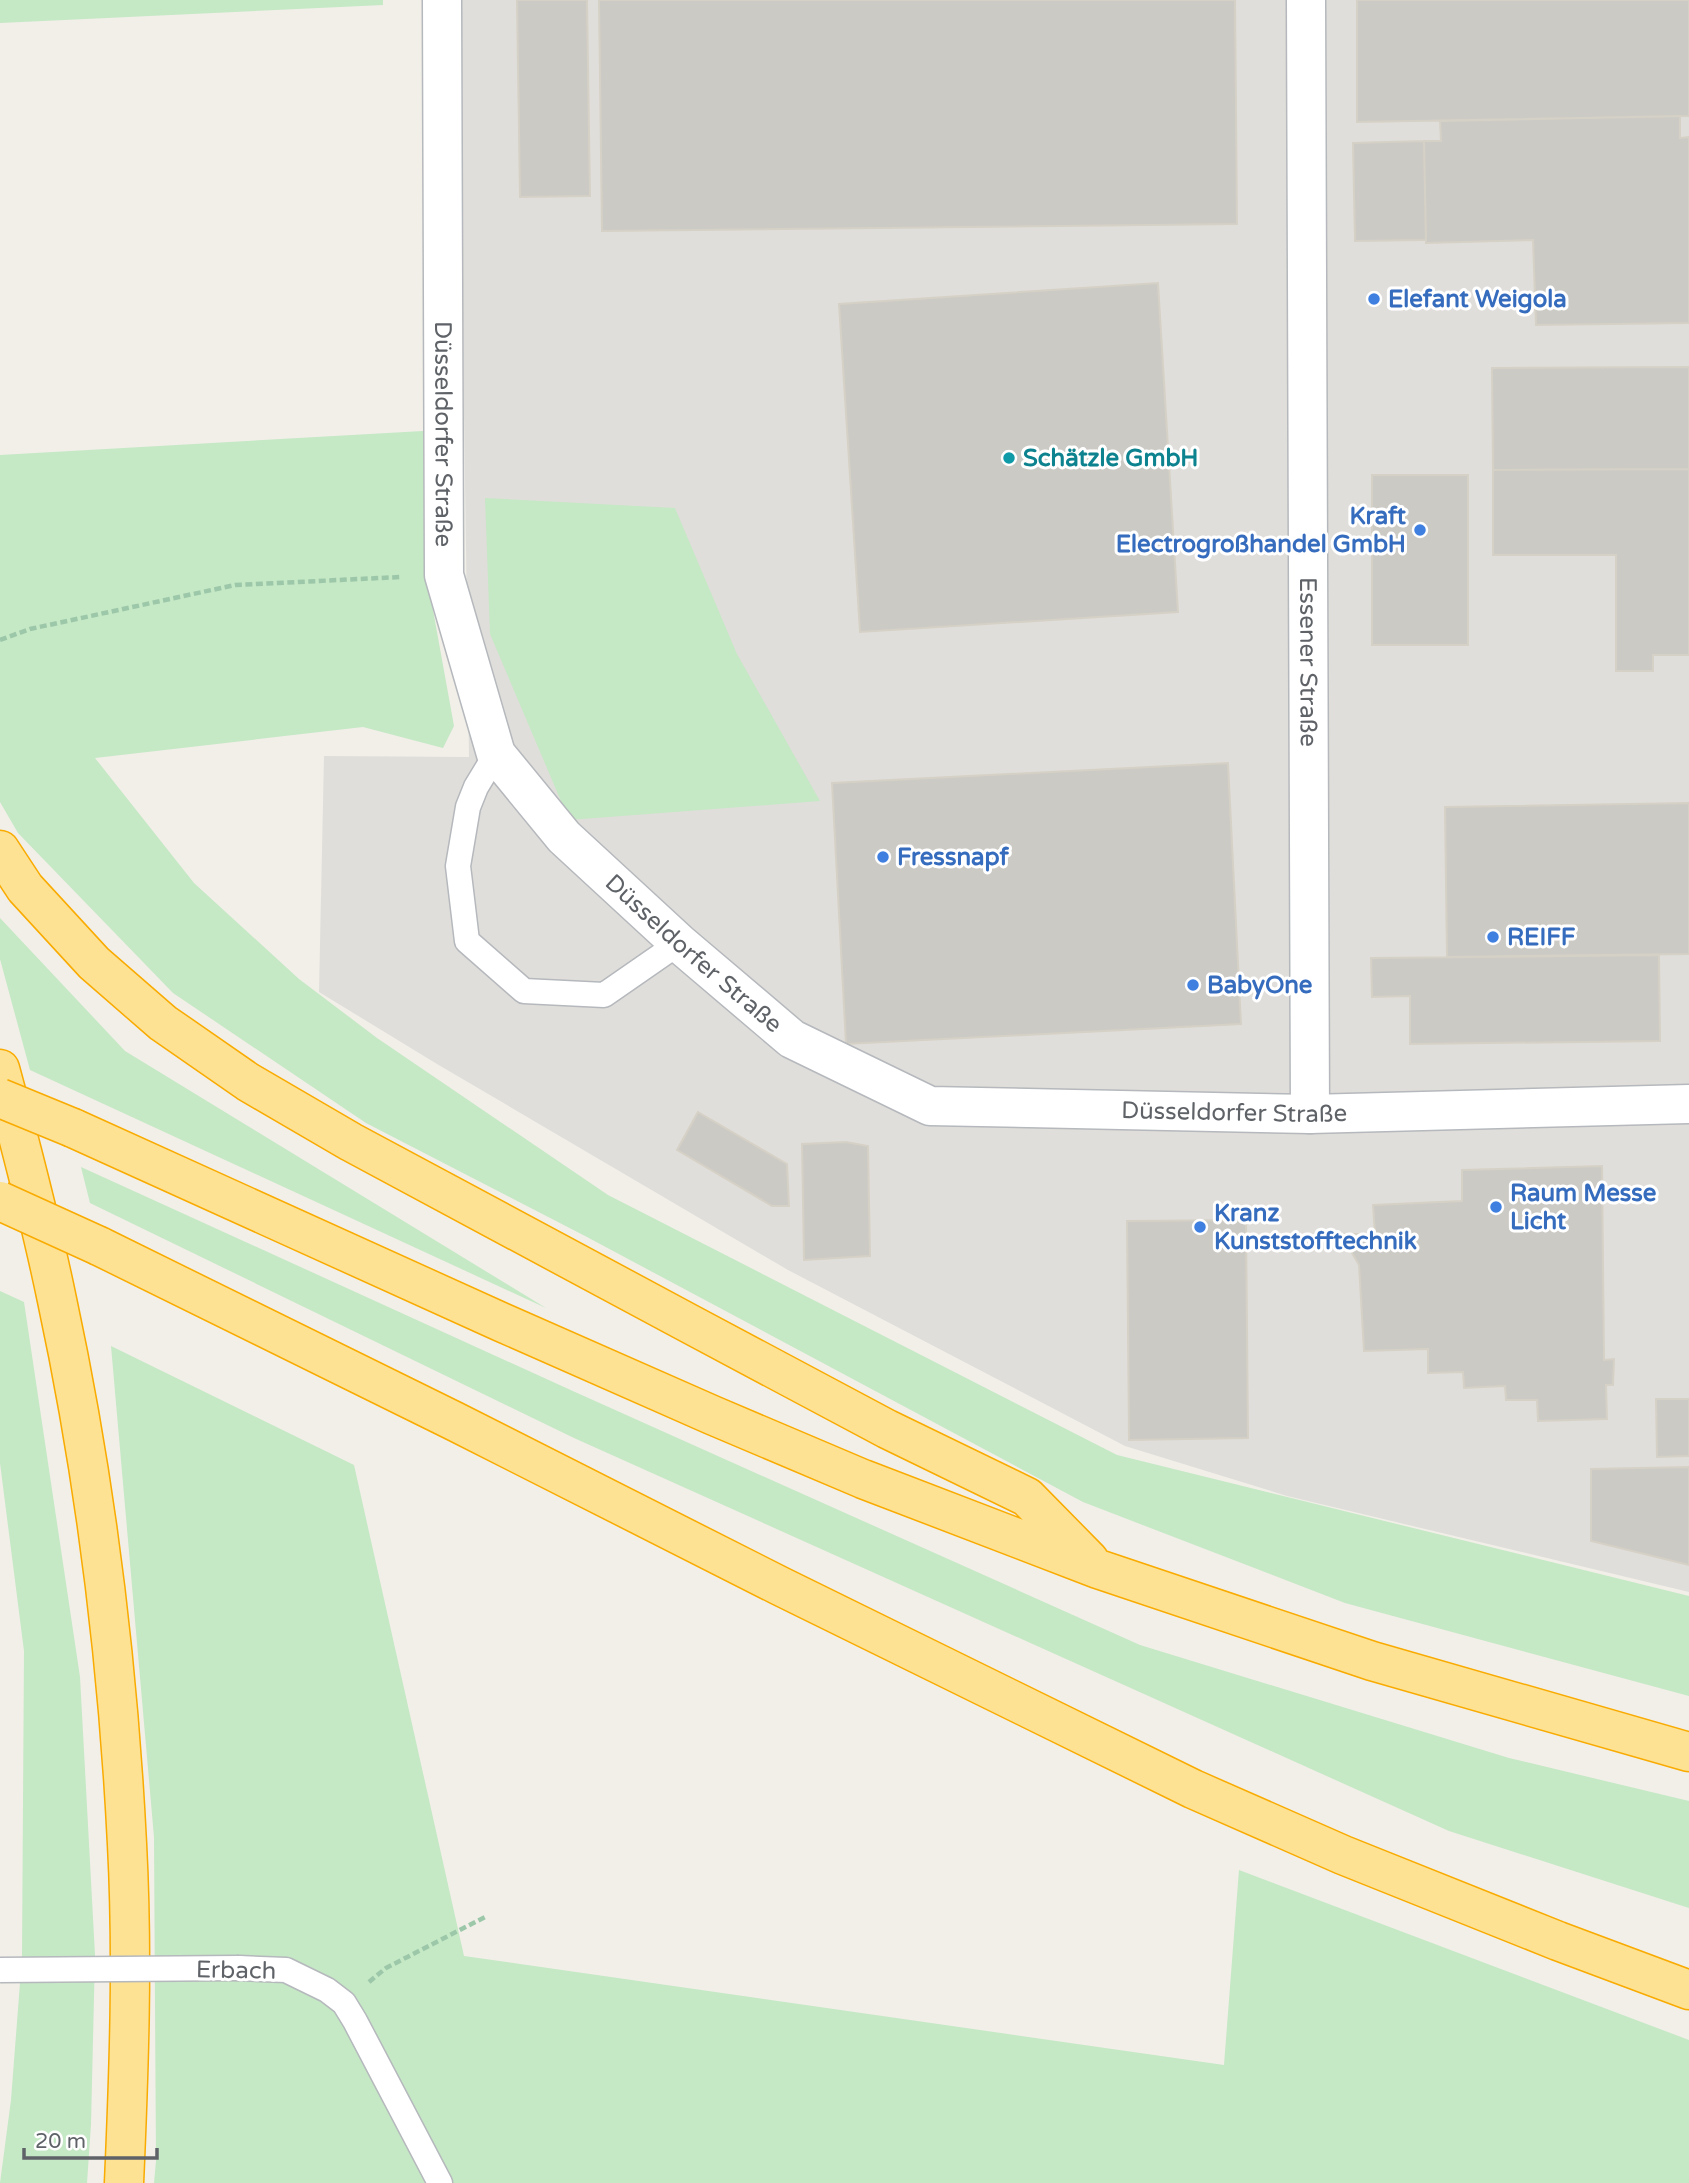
<svg xmlns="http://www.w3.org/2000/svg" width="1689" height="2183" font-family="'Varela Round',sans-serif">
<rect width="100%" height="100%" fill="#f1efe8"/>
<path fill="#e0deda" d="M458,0H1689V1592L1287,1496L1125,1446L788,1270L437,1064L319,992L324,756L469,757Z"/>
<path fill="#c5e8c5" d="M0,0H383V5L0,23Z
M423,431L431,599L454,726L443,748L363,727L95,758L194,883L299,979L377,1038L608,1195L1117,1455L1689,1596V1696L1345,1603L1083,1502L587,1237L366,1123L173,993L18,833L0,802V455Z
M485,498L675,508L737,654L820,801L569,820L490,634Z
M0,918L125,1051L546,1308L30,1070L0,959Z
M81,1167L575,1392L1140,1645L1509,1758L1689,1801V1908L1449,1831L574,1438L90,1203Z
M0,1291L24,1302L80,1677L95,1955L91,2124L87,2183H0L11,2100L22,1957L24,1651L0,1463Z
M111,1346L354,1465L464,1956L1224,2065L1239,1870L1689,2040V2183H154L156,2161L154,1837Z"/>
<path fill="#cccac5" stroke="#d6d1c6" stroke-width="2" d="M517,0H587L590,196L520,197Z
M599,0H1235L1237,224L602,231Z
M1357,0H1689V116L1357,122Z
M1680,116V138L1689,137V323L1536,325L1533,240L1426,243L1424,141H1441L1440,121Z
M1424,141L1426,240L1355,241L1353,143Z
M1158,283L1178,612L860,632L839,304Z
M1689,367V469L1493,470L1492,368Z
M1689,469V655H1653V671H1616V555H1493V470Z
M1372,475H1468V645H1372Z
M1228,763L1241,1024L846,1044L832,783Z
M1689,803V954L1447,957L1445,807Z
M1659,955L1660,1041L1410,1044V996L1372,997L1371,958Z
M698,1112L787,1164L789,1206H772L677,1150Z
M846,1142L868,1146L870,1256L804,1260L802,1144Z
M1602,1166L1604,1360L1614,1359L1613,1385H1606L1607,1419L1538,1421L1537,1400H1506L1505,1386L1464,1388L1463,1372L1428,1373V1349L1364,1351L1359,1265L1341,1234H1375L1373,1205L1462,1201V1170Z
M1246,1220L1248,1438L1129,1440L1127,1221Z
M1656,1399H1689V1456L1657,1457Z
M1689,1467V1565L1591,1541V1469Z"/>
<g fill="none" stroke-linecap="round" stroke-linejoin="round">
<g stroke="#b5b8bc" stroke-width="27">
<path id="lane" d="M496,754L476,787L468,807L458,866L467,941L524,991L604,995L679,943
M239,1968L286,1970L327,1990L344,2003L355,2021L440,2183"/>
</g>
<g stroke="#b5b8bc" stroke-width="41">
<g id="street">
<path id="s1" d="M442,0L444,575L496,754L564,837L679,943L792,1039L930,1106L1310,1114L1689,1104"/>
<path id="s2" d="M1306,0L1310,1114"/>
</g>
</g>
<g stroke="#f9ab00" stroke-width="41">
<path id="highway" d="M0,850L25,888L94,963L163,1023L248,1082L351,1142L690,1324L887,1429L1027,1497L1089,1560
M0,1069C21,1146 41,1223 57,1300C95,1477 118,1663 127,1844C133,1957 129,2070 124,2183
M73,1128L501,1322L712,1415L863,1479L1098,1569L1372,1661L1689,1752
M99,1246L454,1421L780,1586L1193,1789L1343,1855L1558,1941L1689,1990"/>
</g>
<path stroke="#9cc7a9" stroke-width="4.5" stroke-dasharray="7 3.5" stroke-linecap="butt" d="M0,640L30,629L235,585L401,577
M369,1982L386,1968L485,1917"/>
<use href="#lane" stroke="#fff" stroke-width="24"/>
<use href="#street" stroke="#fff" stroke-width="38"/>
<use href="#highway" stroke="#fde293" stroke-width="38"/>
<g stroke="#b5b8bc" stroke-width="27" stroke-linecap="butt">
<path id="lane-bridge" d="M0,1970L239,1968"/>
</g>
<g stroke="#f9ab00" stroke-width="41" stroke-linecap="butt">
<path id="highway-bridge" d="M0,1098L73,1128
M0,1201L99,1246"/>
</g>
<use href="#lane-bridge" stroke="#fff" stroke-width="24"/>
<use href="#highway-bridge" stroke="#fde293" stroke-width="38"/>
</g>
<g fill="#3f7fe0" stroke="#fff" stroke-width="2.5">
<circle cx="1374" cy="299" r="7"/>
<circle cx="1420" cy="530" r="7"/>
<circle cx="883" cy="857" r="7"/>
<circle cx="1493" cy="937" r="7"/>
<circle cx="1193" cy="985" r="7"/>
<circle cx="1496" cy="1207" r="7"/>
<circle cx="1200" cy="1227" r="7"/>
</g>
<circle fill="#0f9aa8" stroke="#fff" stroke-width="2.5" cx="1009" cy="458" r="7"/>
<g text-anchor="middle" stroke-width="6" stroke-linejoin="round" paint-order="stroke">
<g font-size="24" font-weight="bold" fill="#366cbe" stroke="#fff" text-anchor="start">
<text x="1388" y="307">Elefant Weigola</text>
<text x="1406" y="524" text-anchor="end">Kraft<tspan x="1406" dy="28">Electrogroßhandel GmbH</tspan></text>
<text x="897" y="865">Fressnapf</text>
<text x="1507" y="945">REIFF</text>
<text x="1207" y="993">BabyOne</text>
<text x="1510" y="1201">Raum Messe<tspan x="1510" dy="28">Licht</tspan></text>
<text x="1214" y="1221">Kranz<tspan x="1214" dy="28">Kunststofftechnik</tspan></text>
</g>
<g font-size="24" fill="#5f6368" stroke="#fff">
<text dy="8" stroke="none"><textPath href="#s1" startOffset="434">Düsseldorfer Straße</textPath></text>
<text dy="8" stroke="none"><textPath href="#s2" startOffset="662">Essener Straße</textPath></text>
<text dy="8" stroke="none"><textPath href="#s1" startOffset="1043">Düsseldorfer Straße</textPath></text>
<text dy="8" stroke="none"><textPath href="#s1" startOffset="1631">Düsseldorfer Straße</textPath></text>
<text transform="translate(236 1970) rotate(1)" y="8">Erbach</text>
</g>
<g font-size="24" font-weight="bold" fill="#0d838f" stroke="#fff" text-anchor="start">
<text x="1023" y="466">Schätzle GmbH</text>
</g>
</g>
<path d="M24 2148v10h133v-10" fill="none" stroke="#5f6368" stroke-width="3.5"/>
<text x="35" y="2148" font-size="21" fill="#5f6368" stroke="#ffffff" stroke-width="5" paint-order="stroke">20 m</text>
</svg>
